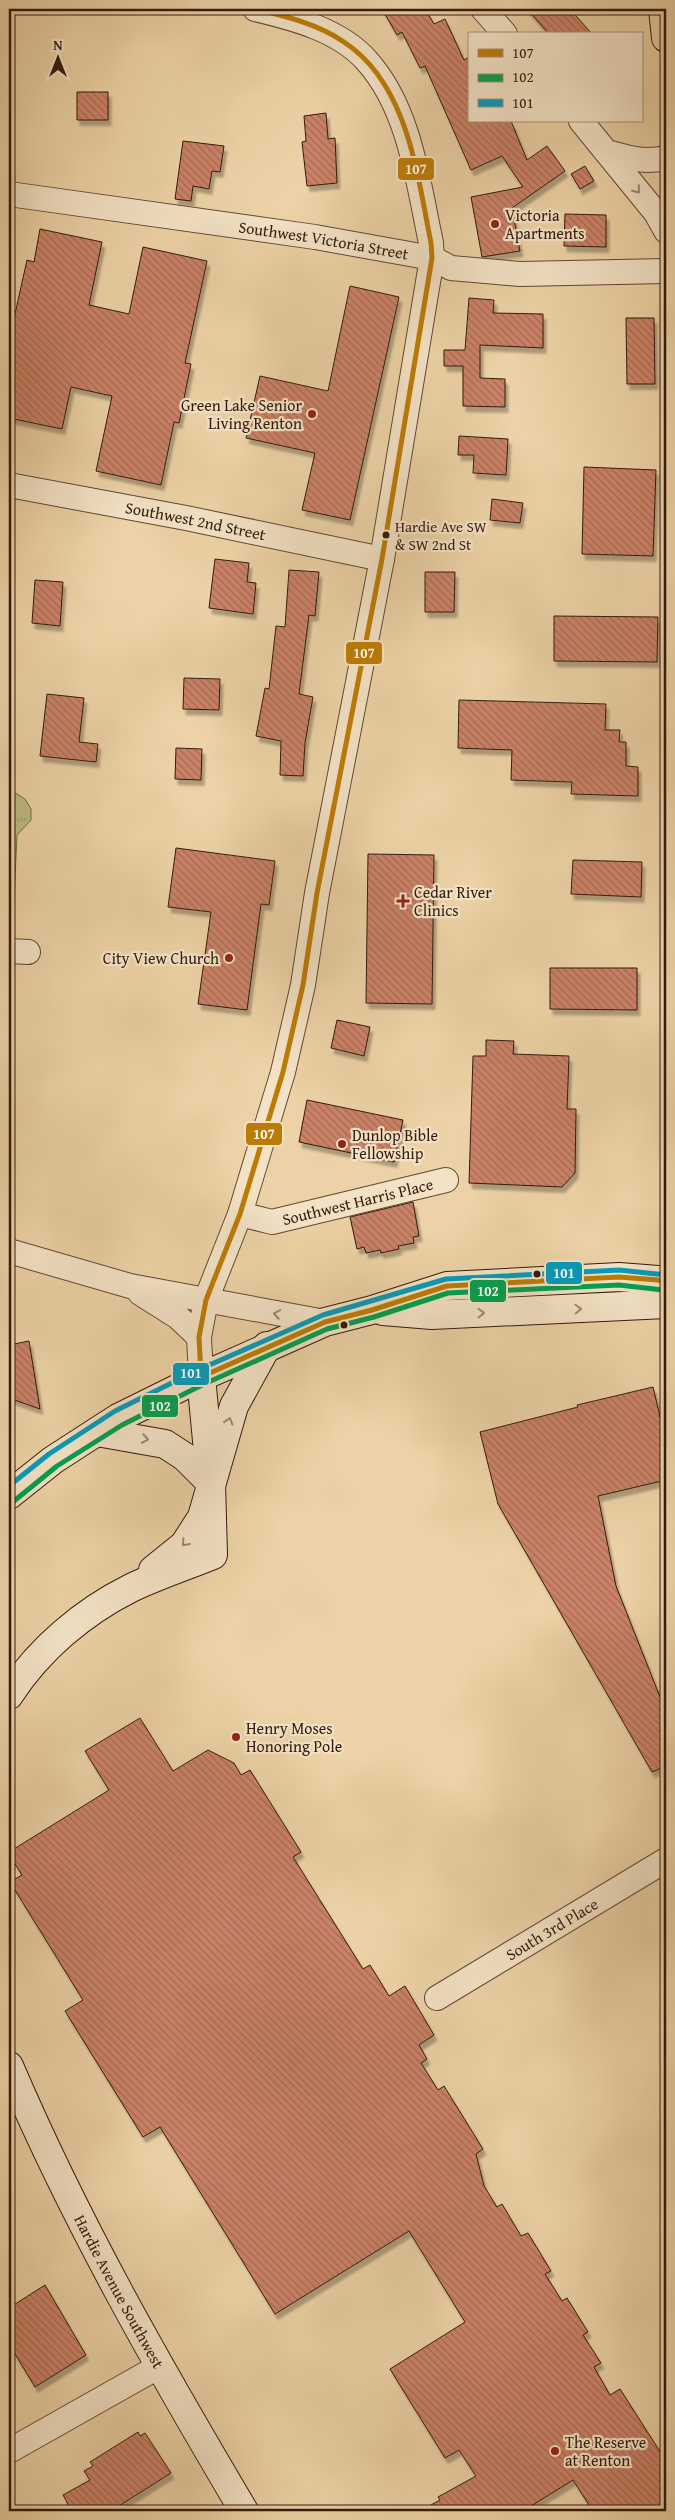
<svg xmlns="http://www.w3.org/2000/svg" width="675" height="2520" font-family="'Gentium Book Plus',serif">
<defs>
<pattern id="grass-tufts" width="24" height="20" patternUnits="userSpaceOnUse" patternTransform="scale(1.25)"><rect width="24" height="20" fill="#beba82"/><path d="M3 7l-1-3M5 7V3M7 7l1-3M15 17l-1-3M17 17v-4M19 17l1-3" fill="none" stroke="#a49f6f"/></pattern>
<pattern id="building-back-hatch" width="6" height="6" patternUnits="userSpaceOnUse" patternTransform="scale(1.25)"><rect width="6" height="6" fill="#cb8267"/><path d="M-1 5l2 2M0 0l6 6M5-1l2 2" fill="none" stroke="#a56a53"/></pattern>
<filter id="shadow"><feDropShadow dx="3" dy="5.5" stdDeviation="1" flood-color="#0004"/></filter>
</defs>
<rect width="100%" height="100%" fill="#ecd2a6"/>
<filter id="stains"><feTurbulence type="fractalNoise" baseFrequency=".004" numOctaves="4"/><feColorMatrix values="0 0 0 0 .2 0 0 0 0 .09 0 0 0 0 .02 0 0 0 .5 -.17"/></filter>
<radialGradient id="worn" r=".72"><stop offset=".6" stop-color="#630" stop-opacity="0"/><stop offset="1" stop-color="#630" stop-opacity=".3"/></radialGradient>
<path fill="url(#grass-tufts)" stroke="#786a48" d="M9,789L25,799L31,809V820L17,835L14,902L9,904Z"/>
<path fill="url(#building-back-hatch)" stroke="#331a0d" filter="url(#shadow)" d="M382,9H425L434,24L445,19L464,60L469,57V121H511L527,160L547,146L565,171L512,208L520,251L482,257L471,197L523,187L502,156L471,170L425,66L420,68L402,32L397,35Z
M527,9H570L592,34H549Z
M77,92H108V120H77Z
M326,113L328,139L335,138L337,183L307,186L302,142L306,141L304,116Z
M183,141L224,146L220,172L212,171L209,189L193,186L191,201L175,199Z
M585,166L594,181L580,189L571,174Z
M565,214L606,215V247L564,246Z
M40,229L102,242L89,305L129,314L143,247L207,261L185,363L191,364L179,423L174,422L161,485L96,471L112,396L71,387L62,429L9,418V379L14,353L9,352V322L13,323L27,260L34,262Z
M350,286L399,297L350,520L302,510L315,453L246,438L260,376L328,391Z
M469,298L494,300L493,313L543,314V348L480,345V378L505,379V407L463,406V366H444V350H465Z
M626,318H654L655,384H627Z
M459,436L508,439L506,475L473,473L474,455H458Z
M584,467L656,470L653,556L582,554Z
M492,499L523,503L520,523L490,520Z
M215,559L249,563L247,582L256,583L253,614L209,608Z
M289,570L319,572L315,616L309,615L299,694L313,697L305,743L303,776L280,775L281,741L256,736L265,688L269,689L276,626L285,627Z
M425,572H455L454,612H425Z
M35,580L63,582L60,626L32,623Z
M554,616L658,617L657,662L554,661Z
M184,678L220,679L219,710L183,709Z
M47,694L84,698L79,742L98,744L96,762L40,756Z
M459,700L606,704L605,730H620L619,742H626V766L638,767V796L571,794L572,782L511,780L512,750L458,748Z
M176,748L202,749L201,780L175,779Z
M176,848L275,861L269,905L261,904L247,1010L198,1004L211,912L168,907Z
M368,854L434,855L432,1004L366,1003Z
M573,860L642,862L641,897L571,894Z
M550,968H637V1010L550,1009Z
M337,1020L370,1027L364,1056L331,1048Z
M486,1040L514,1041L513,1054L569,1056L567,1109H576L575,1173L562,1187L469,1183L473,1056H486Z
M307,1100L403,1120L394,1162L299,1142Z
M413,1202L419,1236L413,1237L414,1243L398,1246L399,1249L381,1253L380,1250L366,1253L364,1247L357,1249L350,1217Z
M29,1341L40,1409L9,1398V1345Z
M653,1387L666,1442V1480L598,1496L616,1586L660,1697L666,1694V1766L652,1772L498,1504L480,1432L578,1407L577,1405Z
M140,1718L173,1771L208,1750L234,1763L241,1775L250,1770L301,1852L293,1857L363,1969L370,1965L389,1996L405,1986L434,2035L419,2045L427,2059L421,2063L438,2090L444,2086L483,2149L476,2154L484,2186L497,2207L502,2204L521,2236L528,2233L551,2271L545,2274L562,2301L567,2298L588,2332L583,2335L601,2363L594,2367L610,2395L620,2389L666,2461V2511H593L573,2480L523,2511H420L440,2500L438,2497L476,2476L459,2450L445,2458L390,2369L465,2322L409,2231L275,2314L160,2127L143,2137L65,2011L83,2000L10,1882L22,1875L9,1854V1852L109,1790L85,1751Z
M45,2285L86,2355L35,2387L9,2344V2308Z
M138,2432L140,2436L145,2433L171,2473L111,2511H72L63,2495L90,2480L84,2471L93,2466L90,2462Z"/>
<g fill="none" stroke-linecap="round" stroke-linejoin="round">
<g stroke="#614833" stroke-width="26">
<g id="street">
<path d="M483,9L505,34"/>
<path d="M581,121L656,213L666,231"/>
<path d="M607,152C629,158 643,163 666,158"/>
<path id="s1" d="M9,194L315,237L432,258L451,268L520,274L666,271"/>
<path id="s2" d="M9,485L186,518L382,559"/>
<path d="M9,951L28,952"/>
<path id="s3" d="M240,1214L272,1222L446,1180"/>
<path d="M9,1251L130,1286L325,1322"/>
<path d="M140,1293L178,1317L199,1337"/>
<path d="M201,1377L199,1337L206,1300L240,1214L283,1072L303,985L317,893L382,559L432,258L431,243C418,182 410,109 367,61C340,30 293,18 255,9"/>
<path id="s4" d="M437,1998L666,1860"/>
<path d="M9,2451L158,2367"/>
</g>
</g>
<g stroke="#331a0d" stroke-width="30">
<g id="secondary">
<path d="M383,1311L432,1315L666,1304"/>
<path d="M97,1432L165,1444L185,1457L211,1483"/>
<path d="M9,1495L53,1460L118,1418L201,1377L325,1322L372,1310L447,1286L619,1277L658,1280L666,1283"/>
<path d="M153,1570L184,1545L202,1517L234,1406L267,1346"/>
<path d="M9,1695C39,1649 83,1612 131,1588C158,1575 186,1566 213,1555L211,1483L201,1377"/>
<path id="s5" d="M9,2066C75,2221 158,2366 244,2511"/>
</g>
</g>
<g stroke="#331a0d" stroke-width="30">
<path id="primary" d="M663,9L666,38"/>
</g>
<use href="#street" stroke="#f3e2c5" stroke-width="24"/>
<use href="#secondary" stroke="#f3e2c5" stroke-width="28"/>
<use href="#primary" stroke="#ecd2a6" stroke-width="28"/>
<g stroke="#f3e2c5" stroke-width="9">
<path id="bus-1" d="M255,9C285,16 318,24 344,42C408,84 417,174 431,243L432,258L382,559L317,893L303,985L283,1072L240,1214L206,1300L199,1337L201,1377L325,1322L372,1310L447,1286L619,1277L658,1280L666,1283"/>
</g>
<g stroke="#f3e2c5" stroke-width="9">
<path id="bus-2" d="M14,1501L57,1466L122,1425L204,1384L327,1329L374,1317L448,1293L619,1285L663,1290"/>
</g>
<g stroke="#f3e2c5" stroke-width="9">
<path id="bus-3" d="M9,1486L49,1454L115,1411L198,1370L323,1315L446,1279L619,1270L666,1275"/>
</g>
<use href="#bus-1" stroke="#bc7c04" stroke-width="5"/>
<use href="#bus-2" stroke="#039f4e" stroke-width="5"/>
<use href="#bus-3" stroke="#059bbb" stroke-width="5"/>
</g>
<defs><path id="oneway-chevron" d="M-2-3.5L2.5 0L-2 3.5" fill="none" stroke-width="1.6" stroke-linecap="round" stroke-linejoin="round" transform="scale(1.25)"/></defs>
<g stroke="#9d8872">
<use href="#oneway-chevron" transform="translate(637 190) rotate(51)"/>
<use href="#oneway-chevron" transform="translate(578 1309) rotate(-2)"/>
<use href="#oneway-chevron" transform="translate(481 1313) rotate(-2)"/>
<use href="#oneway-chevron" transform="translate(277 1314) rotate(-170)"/>
<use href="#oneway-chevron" transform="translate(229 1421) rotate(-73)"/>
<use href="#oneway-chevron" transform="translate(145 1439) rotate(10)"/>
<use href="#oneway-chevron" transform="translate(185 1543) rotate(132)"/>
</g>
<g fill="#8f2418" stroke="#f3e2c5" stroke-width="2">
<circle cx="495" cy="224" r="5"/>
<circle cx="312" cy="414" r="5"/>
<path d="M400.5 893.5h5v5h5v5h-5v5h-5v-5h-5v-5h5z"/>
<circle cx="229" cy="958" r="5"/>
<circle cx="342" cy="1144" r="5"/>
<circle cx="236" cy="1737" r="5"/>
<circle cx="555" cy="2451" r="5"/>
</g>
<g fill="#331a0d" stroke="#f3e2c5" stroke-width="2">
<circle cx="386" cy="535" r="4.5"/>
<circle cx="537" cy="1274" r="4.5"/>
<circle cx="344" cy="1325" r="4.5"/>
</g>
<g text-anchor="middle" stroke-width="4.5" stroke-linejoin="round" paint-order="stroke">
<g font-size="15" fill="#331a0d" stroke="#f3e2c5" text-anchor="start">
<text x="395" y="532">Hardie Ave SW<tspan x="395" dy="18">&amp; SW 2nd St</tspan></text>
</g>
<g font-size="16" fill="#331a0d" stroke="#f3e2c5" text-anchor="start">
<text x="505" y="221">Victoria<tspan x="505" dy="18">Apartments</tspan></text>
<text x="302" y="411" text-anchor="end">Green Lake Senior<tspan x="302" dy="18">Living Renton</tspan></text>
<text x="414" y="898">Cedar River<tspan x="414" dy="18">Clinics</tspan></text>
<text x="219" y="964" text-anchor="end">City View Church</text>
<text x="352" y="1141">Dunlop Bible<tspan x="352" dy="18">Fellowship</tspan></text>
<text x="246" y="1734">Henry Moses<tspan x="246" dy="18">Honoring Pole</tspan></text>
<text x="565" y="2448">The Reserve<tspan x="565" dy="18">at Renton</tspan></text>
</g>
<g font-size="16" fill="#331a0d" stroke="#f3e2c5">
<text dy="6" stroke="none"><textPath href="#s1" startOffset="318">Southwest Victoria Street</textPath></text>
<text dy="6" stroke="none"><textPath href="#s2" startOffset="190">Southwest 2nd Street</textPath></text>
<text dy="6" stroke="none"><textPath href="#s3" startOffset="121">Southwest Harris Place</textPath></text>
<text dy="6" stroke="none"><textPath href="#s4" startOffset="134">South 3rd Place</textPath></text>
<text dy="6" stroke="none"><textPath href="#s5" startOffset="251">Hardie Avenue Southwest</textPath></text>
</g>
</g>
<g stroke="#f3e2c5" stroke-width="2">
<rect x="397" y="157" width="38" height="24" rx="5" fill="#bc7c04"/>
<rect x="345" y="641" width="38" height="24" rx="5" fill="#bc7c04"/>
<rect x="245" y="1122" width="38" height="24" rx="5" fill="#bc7c04"/>
<rect x="545" y="1261" width="38" height="24" rx="5" fill="#059bbb"/>
<rect x="469" y="1279" width="38" height="24" rx="5" fill="#039f4e"/>
<rect x="172" y="1362" width="38" height="24" rx="5" fill="#059bbb"/>
<rect x="141" y="1394" width="38" height="24" rx="5" fill="#039f4e"/>
</g>
<g font-size="14" text-anchor="middle" font-weight="bold" fill="#fff">
<text x="416" y="174">107</text>
<text x="364" y="658">107</text>
<text x="264" y="1139">107</text>
<text x="564" y="1278">101</text>
<text x="488" y="1296">102</text>
<text x="191" y="1378">101</text>
<text x="160" y="1411">102</text>
</g>
<rect width="675" height="2520" fill="none" stroke="#ecd2a6" stroke-width="30"/>
<rect x="10" y="10" width="655" height="2500" fill="none" stroke="#331a0d" stroke-width="2.5"/>
<rect x="15" y="15" width="645" height="2490" fill="none" stroke="#331a0d"/>
<rect x="468" y="32" width="175" height="90" fill="#f3e2c5" stroke="#a6927b"/>
<rect x="478" y="49" width="25" height="8" fill="#bc7c04" stroke="#a6927b"/>
<text x="512" y="58" font-size="15" fill="#331a0d">107</text>
<rect x="478" y="74" width="25" height="8" fill="#039f4e" stroke="#a6927b"/>
<text x="512" y="82" font-size="15" fill="#331a0d">102</text>
<rect x="478" y="99" width="25" height="8" fill="#059bbb" stroke="#a6927b"/>
<text x="512" y="108" font-size="15" fill="#331a0d">101</text>
<g transform="translate(58 58)" stroke="#f3e2c5" stroke-width="4" paint-order="stroke">
<path d="M0-4L9 19L0 12L-9 19Z" fill="#331a0d"/>
<text y="-8" font-size="14" font-weight="bold" text-anchor="middle" fill="#331a0d">N</text>
</g>
<rect width="100%" height="100%" filter="url(#stains)"/>
<rect width="100%" height="100%" fill="url(#worn)"/>
</svg>
